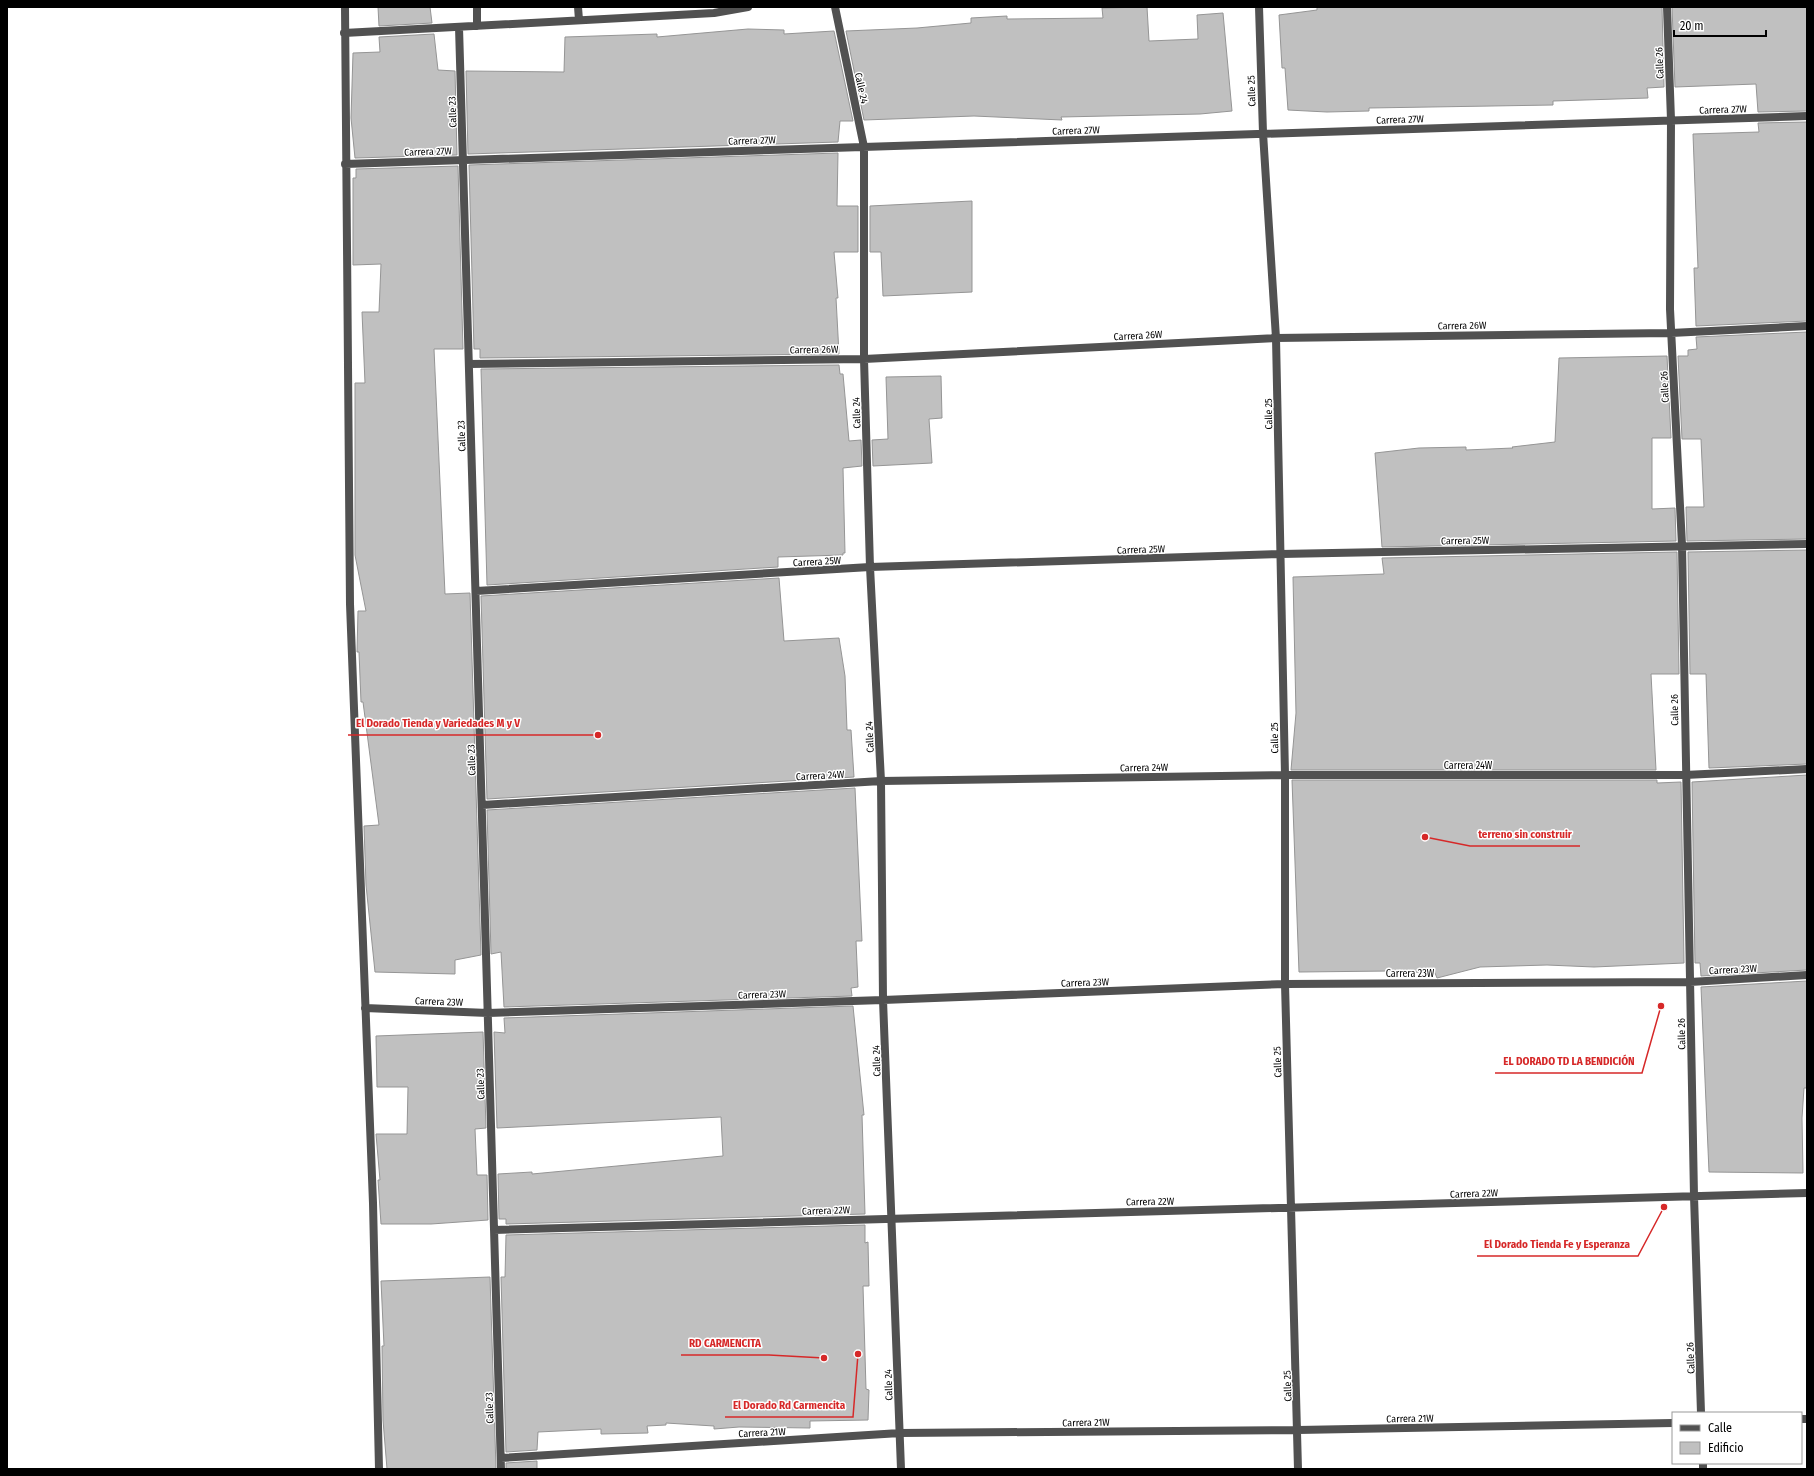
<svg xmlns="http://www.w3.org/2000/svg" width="1814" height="1476" font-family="'Fira Sans Condensed',sans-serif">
<rect width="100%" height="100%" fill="#fff"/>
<path fill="#c0c0c0" stroke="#959595" d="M378,7H430L432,23L379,26Z
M1147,7L1149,41L1198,39L1197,15L1223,13L1232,111L1200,114L1061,117L1062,120L974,116L864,120L846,31L917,28L971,23V18L1007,16V19L1103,18L1102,8Z
M1317,7H1662L1664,87L1647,88L1648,98L1553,101V105L1369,108V111L1327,112L1288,110L1285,68H1282L1279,15L1317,10Z
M1672,7H1807V111L1758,112L1756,84L1675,87Z
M748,29L784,30V34L834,31L853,121H840L838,142L468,154L466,71L564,72L565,37L657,34V37Z
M434,34L438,70L455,71L457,155L355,158L351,118L353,53L380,52L379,37Z
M1807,122V321L1696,326L1694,268H1698L1693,134L1759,132L1758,123Z
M838,153L837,206H858V252H834L838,298H836L839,354L480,358V349H474L469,165Z
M458,166L463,349H434L445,594L470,593L481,955L455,960V974L375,972L366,885L364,826L379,825L363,702H361L359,652H357L358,611H366L355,555V383H365L362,312H379L381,264L353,265V178H356V169Z
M972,201V292L883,296L881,252H870V206Z
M1807,332V539L1687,541L1686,507H1704L1701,439H1682L1678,356H1688V350L1697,349L1696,337Z
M1667,356L1671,438H1652V509L1675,508L1676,541L1382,547L1375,453L1419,448L1466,447V450L1513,448L1512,447L1555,442L1559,358Z
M839,365L840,374H843L849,441L861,440L862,466L843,468L845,553H843V555L778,557V567L487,585L481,369Z
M941,376L942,418L929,419L932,463L873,466L872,440L888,439L886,377Z
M1807,550V764L1709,768L1706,674H1690L1688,552Z
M1677,552L1679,674H1651L1656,770H1291L1296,713L1293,577L1384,574L1382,558Z
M779,578L784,641L839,638L845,676L847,730H851L854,777L487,799L481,596Z
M1807,775V970L1701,976L1700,963H1695L1692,782Z
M1292,780H1657V783L1681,782L1684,963L1594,967L1547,965L1480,967L1437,978L1435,973L1391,971L1299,972Z
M855,788L862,941H856L858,987L851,988L852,996L504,1007L501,952L491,954L487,810Z
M1807,981V1088H1804L1802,1118L1803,1173L1709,1172L1701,987Z
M853,1006L864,1115H862L865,1214L506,1224V1219H499L498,1174L532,1172V1174L723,1156L721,1117L497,1128L494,1032L505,1033L504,1018Z
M483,1032L486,1128L475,1129L477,1175H487L488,1220L431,1224H381L378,1180H380L376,1134H407L408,1087H377L376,1036Z
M865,1225V1243L868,1242L869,1286H863L866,1389L869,1390L868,1420L810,1421V1428L739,1427L714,1429V1426L666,1423V1425L647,1426L648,1433L601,1434V1429L538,1432L537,1450L506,1452L501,1277H505L506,1235Z
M490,1277L496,1469H387L383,1420L382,1346H384L381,1281Z
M537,1461V1469H506V1463Z"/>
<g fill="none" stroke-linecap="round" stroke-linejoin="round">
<path stroke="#515151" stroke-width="8" d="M345,7L350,604L373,1203L379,1469
M477,7V26
M578,7L579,20
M835,7L864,147V359L870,567L881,781L883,1000L901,1469
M1259,7L1263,133L1276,338L1285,775V984L1298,1469
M1667,7L1671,120L1670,309L1682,545L1694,1196L1701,1413
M459,27L501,1469
M344,33L714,13L748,7
M345,164L1807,116
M469,364L864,359L1276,338L1671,333L1807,326
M476,591L870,567L1281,554L1807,544
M482,805L881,781L1285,775H1685L1807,769
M365,1008L488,1013L883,1000L1285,984L1690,982L1807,975
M494,1230L1807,1193
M1801,1419H1807
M501,1458L900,1433L1298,1430L1673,1423
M1703,1463V1469"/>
</g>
<g text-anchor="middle" stroke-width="3" stroke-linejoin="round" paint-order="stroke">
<g font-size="10" fill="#000" stroke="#fff">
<text transform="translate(1659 63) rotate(-92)" y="4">Calle 26</text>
<text transform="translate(862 88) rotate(78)" y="4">Calle 24</text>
<text transform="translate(1251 91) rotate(-92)" y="4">Calle 25</text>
<text transform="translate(1723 109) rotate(-2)" y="4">Carrera 27W</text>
<text transform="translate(452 112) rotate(-92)" y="4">Calle 23</text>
<text transform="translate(1400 119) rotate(-2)" y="4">Carrera 27W</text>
<text transform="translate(1076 130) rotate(-2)" y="4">Carrera 27W</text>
<text transform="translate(752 140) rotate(-2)" y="4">Carrera 27W</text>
<text transform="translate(428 151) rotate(-2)" y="4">Carrera 27W</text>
<text transform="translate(1462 325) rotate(-1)" y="4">Carrera 26W</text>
<text transform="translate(1138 335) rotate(-3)" y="4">Carrera 26W</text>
<text transform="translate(814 349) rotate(-1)" y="4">Carrera 26W</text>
<text transform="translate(1664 387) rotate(-93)" y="4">Calle 26</text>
<text transform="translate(856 413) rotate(-92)" y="4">Calle 24</text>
<text transform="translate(1268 414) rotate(-91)" y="4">Calle 25</text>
<text transform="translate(461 436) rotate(-92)" y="4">Calle 23</text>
<text transform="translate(1465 540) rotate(-1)" y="4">Carrera 25W</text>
<text transform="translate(1141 549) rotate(-2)" y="4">Carrera 25W</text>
<text transform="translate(817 561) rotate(-3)" y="4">Carrera 25W</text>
<text transform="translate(1674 710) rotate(-91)" y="4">Calle 26</text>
<text transform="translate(869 737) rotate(-93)" y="4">Calle 24</text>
<text transform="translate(1274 738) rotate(-91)" y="4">Calle 25</text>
<text transform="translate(471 760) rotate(-92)" y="4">Calle 23</text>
<text x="1468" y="769">Carrera 24W</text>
<text transform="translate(1144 767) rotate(-1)" y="4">Carrera 24W</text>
<text transform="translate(820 775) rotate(-3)" y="4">Carrera 24W</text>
<text transform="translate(1733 969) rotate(-3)" y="4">Carrera 23W</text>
<text x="1410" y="977">Carrera 23W</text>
<text transform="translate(1085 982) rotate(-2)" y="4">Carrera 23W</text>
<text transform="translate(762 994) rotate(-2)" y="4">Carrera 23W</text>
<text transform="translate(439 1001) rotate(2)" y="4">Carrera 23W</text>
<text transform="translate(1681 1034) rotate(-91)" y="4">Calle 26</text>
<text transform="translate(876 1061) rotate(-92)" y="4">Calle 24</text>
<text transform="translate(1277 1062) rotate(-92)" y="4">Calle 25</text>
<text transform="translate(480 1084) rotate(-92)" y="4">Calle 23</text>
<text transform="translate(1474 1193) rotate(-2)" y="4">Carrera 22W</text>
<text transform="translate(1150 1201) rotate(-1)" y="4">Carrera 22W</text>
<text transform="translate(826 1210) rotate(-2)" y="4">Carrera 22W</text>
<text transform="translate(1690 1358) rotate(-92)" y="4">Calle 26</text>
<text transform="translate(888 1385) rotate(-92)" y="4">Calle 24</text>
<text transform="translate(1287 1386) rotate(-92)" y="4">Calle 25</text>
<text transform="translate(489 1408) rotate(-92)" y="4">Calle 23</text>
<text transform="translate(1410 1418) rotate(-1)" y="4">Carrera 21W</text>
<text transform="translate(1086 1422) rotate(-1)" y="4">Carrera 21W</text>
<text transform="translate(762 1432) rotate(-3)" y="4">Carrera 21W</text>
</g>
</g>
<path fill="none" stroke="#d62828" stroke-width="1.5" d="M598 735L528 735H348M1425 837L1470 846H1580M1661 1006L1642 1073H1495M1664 1207L1638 1256H1477M824 1358L769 1355H681M858 1354L853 1417H725"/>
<g fill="#d62828" stroke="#fff" stroke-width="1.5">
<circle cx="598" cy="735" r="4"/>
<circle cx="1425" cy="837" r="4"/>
<circle cx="1661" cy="1006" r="4"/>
<circle cx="1664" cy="1207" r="4"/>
<circle cx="824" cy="1358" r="4"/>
<circle cx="858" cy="1354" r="4"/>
</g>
<g font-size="11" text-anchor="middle" font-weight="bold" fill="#d62828" stroke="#fff" stroke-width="3" stroke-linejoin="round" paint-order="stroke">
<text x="438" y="727">El Dorado Tienda y Variedades M y V</text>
<text x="1525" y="838">terreno sin construir</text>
<text x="1569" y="1065">EL DORADO TD LA BENDICIÓN</text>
<text x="1557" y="1248">El Dorado Tienda Fe y Esperanza</text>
<text x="725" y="1347">RD CARMENCITA</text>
<text x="789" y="1409">El Dorado Rd Carmencita</text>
</g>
<rect width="1814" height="1476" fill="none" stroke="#000000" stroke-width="16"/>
<rect x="1672" y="1412" width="130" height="52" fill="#ffffff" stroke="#999999"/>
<rect x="1680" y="1425" width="20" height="6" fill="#515151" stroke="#999999"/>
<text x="1708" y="1432" font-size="12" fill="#000000">Calle</text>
<rect x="1680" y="1442" width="20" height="12" fill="#c0c0c0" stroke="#999999"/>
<text x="1708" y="1452" font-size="12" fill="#000000">Edificio</text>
<path d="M1674 30v6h92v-6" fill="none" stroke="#000000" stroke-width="2"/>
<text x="1680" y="30" font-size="12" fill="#000000" stroke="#ffffff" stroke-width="3" paint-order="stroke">20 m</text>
</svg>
